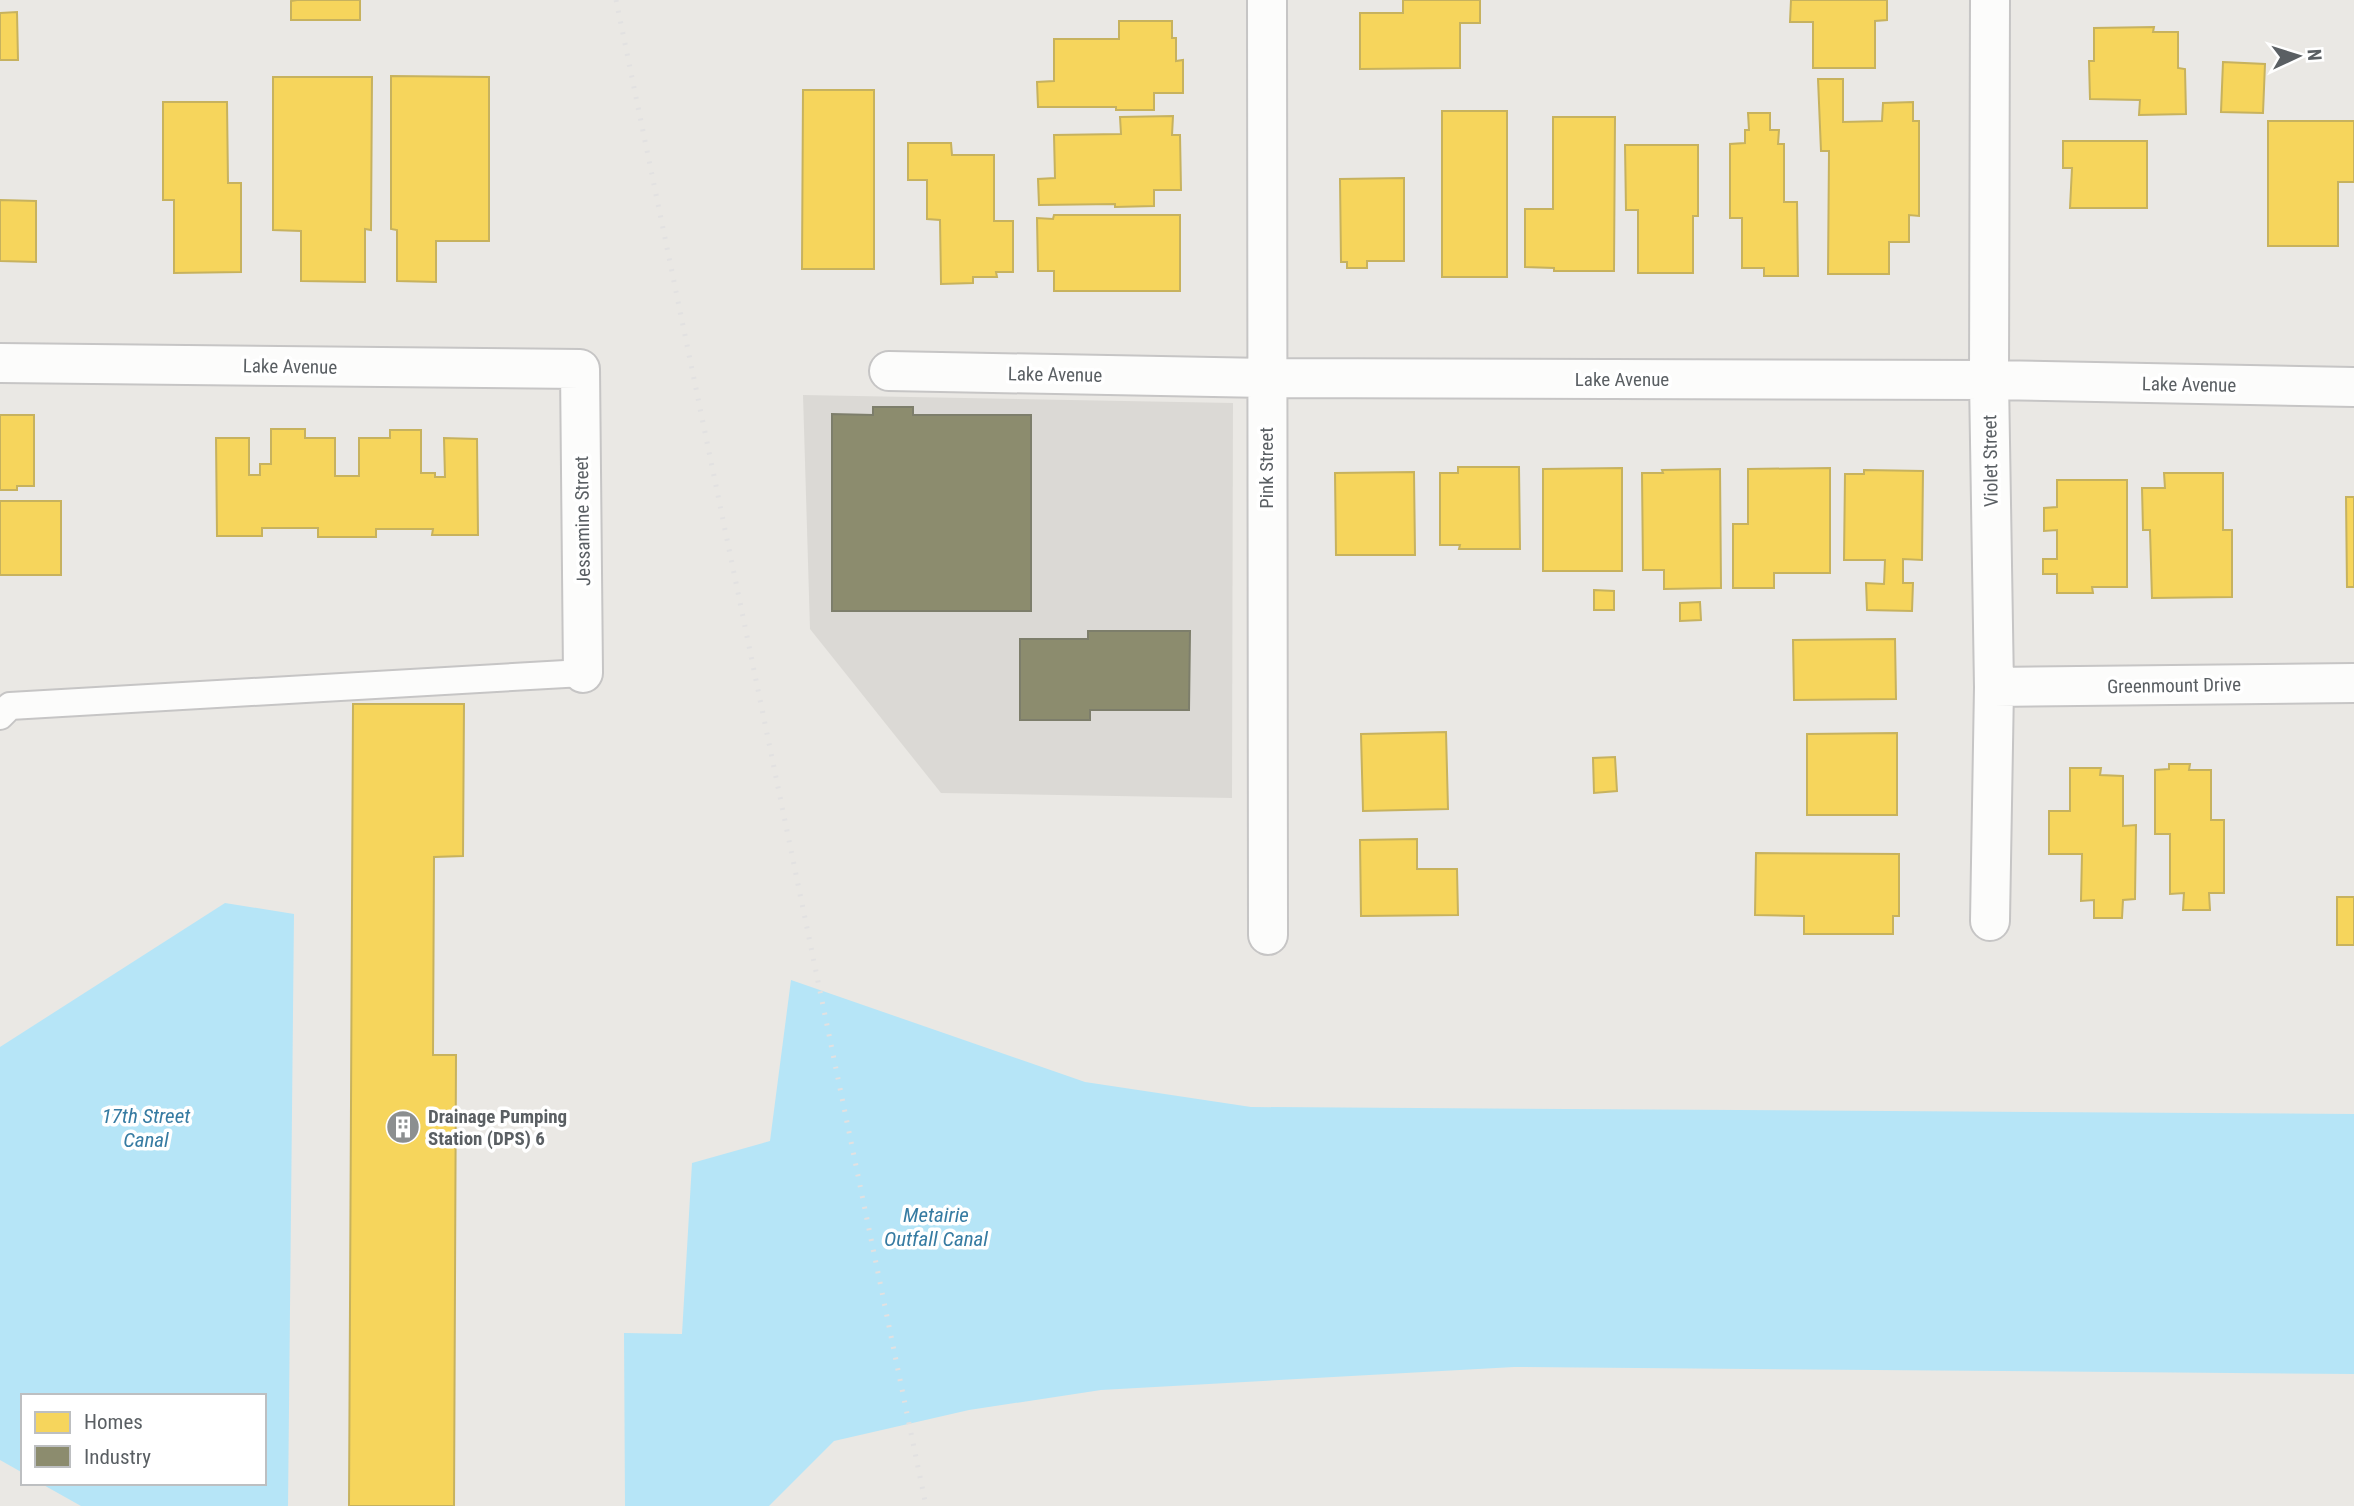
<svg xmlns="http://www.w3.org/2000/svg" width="2354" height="1506" font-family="'Roboto Condensed',sans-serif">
<rect width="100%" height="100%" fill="#eae8e4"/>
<path fill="#dbd9d5" d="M803,395L1233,403L1232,798L941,793L810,629Z"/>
<path fill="#b6e5f7" d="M225,903L294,914L288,1506H81L40,1483H264V1396H23V1473L0,1460V1047Z
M791,980L1085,1082L1251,1107L2354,1114V1374L1514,1367L1101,1390L969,1410L834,1441L769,1506H625L624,1333L682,1334L692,1163L770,1141Z"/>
<path fill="#f6d55c" stroke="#c7b25e" stroke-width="2" d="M297,0H360V20H291V1Z
M1403,0H1480V23H1460V68L1360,69V13H1403Z
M1791,0H1887V20L1875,21V68H1813V22H1790Z
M17,12L18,60H0V13Z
M1119,21H1172V38H1176V61L1183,60V93H1154V110H1116V107H1038L1037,82L1054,81V39H1119Z
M2154,27L2153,32H2178V68L2185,69L2186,114L2139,115L2140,100L2090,99L2089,61H2094V28Z
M2223,62L2265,64L2263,113L2221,112Z
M391,76L489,77V241H436V282L397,281V230L391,229Z
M273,77H372L371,230L365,229V282L301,281V231L273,230Z
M1818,79H1843V122L1882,121L1883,103L1913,102V121H1919V216L1909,215V242H1889V274H1828L1829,151H1821Z
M803,90H874V269H802Z
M163,102H227L228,183H241V272L174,273V200H163Z
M1442,111H1507V277H1442Z
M1748,113H1770V130H1779L1778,144H1784V202H1797L1798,276H1764V268H1742V218H1730V144L1745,143V130H1749Z
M1173,116L1172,135H1180L1181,190H1154V206L1115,207V204L1039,205L1038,179L1055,178L1054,135L1121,134L1120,117Z
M1553,117H1615L1614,271H1554V268L1525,267V209H1553Z
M2268,121H2354V182H2338V246H2268Z
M2063,141H2147V208H2070L2072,168H2063Z
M908,143H951L952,155H994V221H1013V272H996L997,277H973V283L941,284L940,220L927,219V180H908Z
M1625,145H1698V216H1693V273H1638V210H1626Z
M1404,178V261H1367V268H1347V262H1341L1340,179Z
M0,200L36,201V262L0,261Z
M1054,215H1180V291H1054V271H1038L1037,218L1053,219Z
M0,415H34V486H17V490H0Z
M271,429H305V438H335V476H359V438H390V430H421V473H435V477H445L444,438L477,439L478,535H432L433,529H376V537H318V528H262V536H217L216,438H249V475H260V464H271Z
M1458,467H1519L1520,549H1459L1460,545H1440V473H1458Z
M1622,468V571H1543V469Z
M1830,468V573H1774V588H1733V524H1748V469Z
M1720,469L1721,588L1664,589V570H1643L1642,473H1663L1662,470Z
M1864,470L1923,471L1922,560L1903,559V583H1913L1912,611L1867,610L1866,583L1884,584L1885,560H1844L1845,474H1864Z
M1414,472L1415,555H1336L1335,473Z
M2164,473H2223V530H2232V597L2152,598L2150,530H2143L2142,488H2165Z
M2057,480H2127V587H2092L2093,593H2057V574H2043V559H2057V530L2044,531V508L2057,507Z
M2346,497H2354V587H2347Z
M0,501H61V575H0Z
M1594,590L1614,591V610H1594Z
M1700,602L1701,620L1680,621V603Z
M1895,639L1896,699L1794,700L1793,640Z
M353,704H464L463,856L434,857L433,1055H456L454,1506H349Z
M1446,732L1448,809L1363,811L1361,734Z
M1897,733V815H1807V734Z
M1615,757L1617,791L1594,793L1593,758Z
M2169,764H2190L2189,770H2211V820H2224V893H2209L2210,910H2183L2184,893L2170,894V834H2155V770L2169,769Z
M2070,768H2101L2100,775L2123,776V826L2136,825L2135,899L2123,900L2122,918H2094V900L2081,901L2082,854H2049V811H2070Z
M1417,839V869H1457L1458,915L1361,916L1360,840Z
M1756,853L1899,854V916H1893V934H1804V916L1755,915Z
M2337,897H2354V945H2337Z"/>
<path fill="#8c8c6e" stroke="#7d7e6b" stroke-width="2" d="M873,407H913V415H1031V611H832V414L873,415Z
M1088,631H1190L1189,710H1090V720H1020V639H1088Z"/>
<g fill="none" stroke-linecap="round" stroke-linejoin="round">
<g stroke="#c6c5c5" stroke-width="30">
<path id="service" d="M0,716L10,706L583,673"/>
</g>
<g stroke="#c6c5c5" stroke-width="42">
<path id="minor" d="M1267,0L1268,935
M1990,0L1989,380L1994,687L1990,921
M0,363L580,369L583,673
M889,371L1266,378L1989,380L2354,387
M1994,687L2354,683"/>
</g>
<use href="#service" stroke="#fcfcfb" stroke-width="26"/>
<use href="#minor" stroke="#fcfcfb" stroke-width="38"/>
<path stroke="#e2e1e1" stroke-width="5" stroke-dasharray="2 9" stroke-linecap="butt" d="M616,0L926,1506"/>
</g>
<defs>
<g id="building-disc" transform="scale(1.75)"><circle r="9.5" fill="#8c8f90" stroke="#fff"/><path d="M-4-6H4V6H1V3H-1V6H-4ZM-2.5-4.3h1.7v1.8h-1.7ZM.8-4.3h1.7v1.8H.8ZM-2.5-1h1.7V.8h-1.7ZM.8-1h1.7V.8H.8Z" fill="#fff"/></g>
</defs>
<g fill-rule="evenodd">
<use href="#building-disc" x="403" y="1127"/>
</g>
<g text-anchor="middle" stroke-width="7" stroke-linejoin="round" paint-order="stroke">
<g font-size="19" fill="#5a5f63" stroke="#fff">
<text transform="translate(290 366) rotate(1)" y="7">Lake Avenue</text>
<text transform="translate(1055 374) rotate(1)" y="7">Lake Avenue</text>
<text x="1622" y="386">Lake Avenue</text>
<text transform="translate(2189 384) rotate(1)" y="7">Lake Avenue</text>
<text transform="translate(1990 461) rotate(-91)" y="7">Violet Street</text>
<text transform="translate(1266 468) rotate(-90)" y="7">Pink Street</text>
<text transform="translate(582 521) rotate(-91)" y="7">Jessamine Street</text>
<text transform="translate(2174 685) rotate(-1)" y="7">Greenmount Drive</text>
</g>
<g font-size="19" font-weight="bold" fill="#5a5f63" stroke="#fff" text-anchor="start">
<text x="428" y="1123">Drainage Pumping<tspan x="428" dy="22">Station (DPS) 6</tspan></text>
</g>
<g font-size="21" font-style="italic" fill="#367ba2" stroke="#fff">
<text x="146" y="1123">17th Street<tspan x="146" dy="24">Canal</tspan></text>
<text x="936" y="1222">Metairie<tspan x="936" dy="24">Outfall Canal</tspan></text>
</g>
</g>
<rect x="21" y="1394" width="245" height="91" fill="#ffffff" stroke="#bdbfc1" stroke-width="2"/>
<rect x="35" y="1412" width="35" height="21" fill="#f6d55c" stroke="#bdbfc1" stroke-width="2"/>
<text x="84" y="1429" font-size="21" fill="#5a5f63">Homes</text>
<rect x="35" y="1446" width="35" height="21" fill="#8c8c6e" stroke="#bdbfc1" stroke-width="2"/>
<text x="84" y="1464" font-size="21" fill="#5a5f63">Industry</text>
<g transform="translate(2298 56) rotate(86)" stroke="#ffffff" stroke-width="5" paint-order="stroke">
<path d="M0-5L12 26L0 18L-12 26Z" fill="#5a5f63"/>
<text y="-10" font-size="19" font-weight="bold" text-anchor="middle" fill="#5a5f63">N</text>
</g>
</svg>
